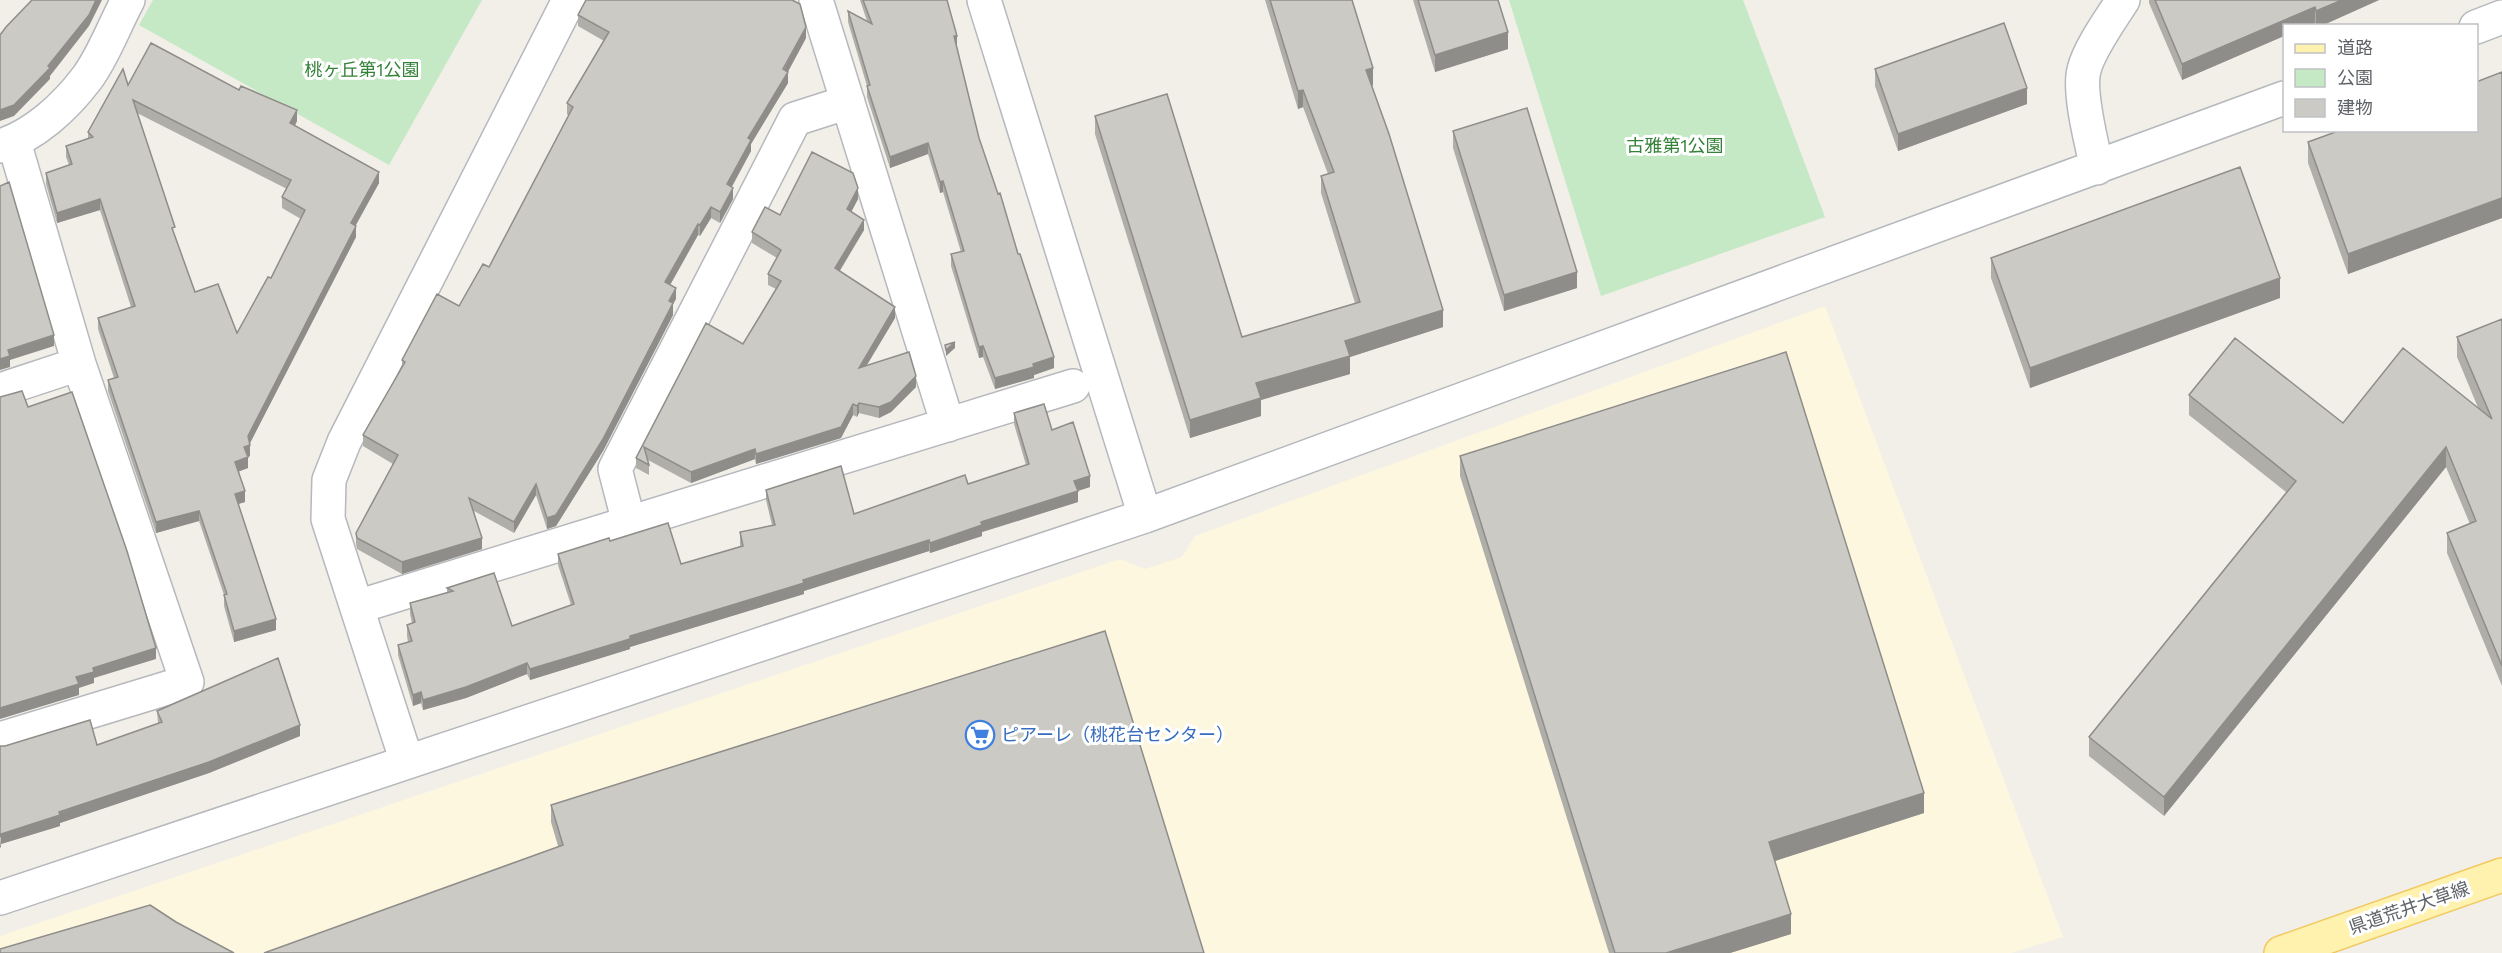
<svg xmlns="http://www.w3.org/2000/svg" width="2502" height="953" font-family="'Work Sans','Noto Sans JP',sans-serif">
<rect width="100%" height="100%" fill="#f1efe8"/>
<path fill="#fef7e0" d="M1825,306L2063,937L2011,953H0V936L1120,559L1145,569L1182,557L1195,536Z"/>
<path fill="#c5e8c5" d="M153,0H482L389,165L139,25Z
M1509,0H1743L1825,217L1601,296Z"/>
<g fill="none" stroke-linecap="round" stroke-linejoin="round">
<g stroke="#b5b8bc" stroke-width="36">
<path id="minor" d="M816,0L948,425
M984,0L1145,516
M2476,27L2502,17
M0,146C34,136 66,106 87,78C103,57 115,24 128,0
M2097,168C2092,145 2078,92 2084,70C2089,49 2111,19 2123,0
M0,390L79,364
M629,523L615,469L795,119L848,102
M357,607L1073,386
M0,739L187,682L79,364L14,142
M407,762L328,519L329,480L344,442L569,0
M0,898L1145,516L2284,98"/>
</g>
<g stroke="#f2c960" stroke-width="36">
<path id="major" d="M2281,953L2502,875"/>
</g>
<use href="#minor" stroke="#fff" stroke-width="33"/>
<use href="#major" stroke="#fff2af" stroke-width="33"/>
</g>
<path fill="#afaea9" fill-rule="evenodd" d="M860,0H947L957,47L979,138L1018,254L1054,368L1034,375V378L995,389L983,357L979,358L951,266V254L961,252L943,192L940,193L928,154L890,168L867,97V86L848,22V11L867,21Z
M1265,0H1352L1373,85L1372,86L1443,327L1350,357V374L1261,400V416L1190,438L1095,134V116L1242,337L1355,303L1321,193V176L1328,174L1303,107L1298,109Z
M1413,0H1498L1508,49L1435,72Z
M2149,0H2379L2321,26H2315V23L2284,26V36L2182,80L2149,3Z
M578,15L806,38L788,72V83L751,144V151L732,187L733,199L720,223L711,218L700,236L698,235L670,285L676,299L673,304V315L603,451L556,526L547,529L536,495L514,533L474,511L482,549L402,574L357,549L356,544V533L393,464L363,446V435L402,367V360L459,306L489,267L569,116L567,114V103L604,41L578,26Z
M1875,69L2027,104L1898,151L1875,86Z
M2502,72V218L2348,274L2308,163V142Z
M128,85L297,121L295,126L379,183L355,226L356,237L250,443V456L248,457V468L239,471L245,502L238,504L276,630L234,642L224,606V595L199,521L156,533L108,391V380L114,378L98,329V318L131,307L100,210L57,223L46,184V173L69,165L66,157V146L88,138V132ZM137,113L287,189L282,197V208L301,219L271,278L237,333L195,292L175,237Z
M1453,131L1577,288L1504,311L1453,148Z
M858,199L851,212L864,230L840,271L895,318L867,365L916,387L891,412L879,418L859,413L857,417L853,415L841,438L756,464L755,459L691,483L648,460L649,465V475L636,468V458L706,323L743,344L776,289L768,285V274L777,258L752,243V232L780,215Z
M1991,258L2280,298L2030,388L1991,278Z
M2502,319V686L2447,553V533L2470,524L2446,467L2164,816L2089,756V737L2286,492L2189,415V395L2343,423L2479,410L2457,357V337Z
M1014,413L1052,430L1090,487L1078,491V502L982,532V536L930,553L929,551L804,591V594L630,647V649L530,680L527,674L466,698L423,710L421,703L413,706L398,655V645L408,642L407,636V625L412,623L410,614V603L447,593V588L512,626L571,605L558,565V554L610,541L681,564L740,546V532L772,525L766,500V490L854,514L968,484L1026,465L1014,424Z
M1460,456L1924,813L1774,861L1791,934L1730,953H1609L1460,476Z
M157,711L300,736L209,773L60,823V826L1,844V847L0,746L97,745L158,723Z
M551,805L1204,953L558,846L551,822Z"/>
<path fill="#8f8d8a" d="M96,0H102L89,26L50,76V79L14,116L0,121V110L48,66Z
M2342,0H2379L2321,26H2316V11Z
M2315,7V23L2309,26H2284V36L2182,80V64Z
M806,27V38L786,75L788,72V83L751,144V151L727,195V184L748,138Z
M1508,32V49L1435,72V55Z
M954,36H957V47L954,48Z
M1373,68V85L1366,88V70Z
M2027,88V104L1898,151V134Z
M1303,90V107L1298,109V91Z
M297,110V121L290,134V123Z
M928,143V154L890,168V157Z
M379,172V183L351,234V223Z
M943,181V192L940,193V182Z
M733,188V199L720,223V212Z
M858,188V199L847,220V209Z
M2502,198V218L2348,274V254Z
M100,199V210L57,223V213Z
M711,207V218L700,236V225Z
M864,220V230L835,278V268Z
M698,224V235L665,294V282Z
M356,226V237L249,445H250V456L244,458V447L248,436Z
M1577,272V288L1504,311V295Z
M2280,278V298L2030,388V368Z
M676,288V299L673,304V315L603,451L556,526L547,529V518Z
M895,307V318L859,378V368Z
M1443,310V327L1350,357V374L1261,400V416L1190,438V420L1256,383L1345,341Z
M54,335V346L10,360V367L0,370V359L8,350Z
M955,342V348L946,356V350Z
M983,346V357L979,358V347Z
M1054,357V368L1034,375V378L995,389V378Z
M916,376V387L891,412L879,418V407Z
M859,403V413L857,417V406Z
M853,404V415L841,438L756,464V454Z
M2446,447V467L2164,816V797Z
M755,449V459L691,483V472Z
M248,457V468L235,473V462Z
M1090,476V487L1074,492V481Z
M536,484V495L514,533V522Z
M245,491V502L235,505V494Z
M1078,491V502L982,532V536L930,553V543L981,522Z
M199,511V521L156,533V522Z
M482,538V549L402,574V562Z
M929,540V551L804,591V594L630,647V649L530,680V669Z
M276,619V630L234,642V631Z
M156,648V659L94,678V683L79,688V695L0,719V708L93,668Z
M527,663V674L466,698L423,710V700Z
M421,692V703L413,706V695Z
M300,725V736L209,773L60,823V826L1,844V847L0,848L1,834Z
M1924,793V813L1769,863V842Z
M1791,914V934L1730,953H1666Z"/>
<path fill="#cccac5" stroke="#8f8d8a" stroke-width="1.5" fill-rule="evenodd" d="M32,0H96L89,15L48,66L50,68L14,105L0,110V35L6,27Z
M586,0H792L800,4L806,27L783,69L788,72L748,138L751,140L727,184L733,188L720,212L711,207L700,225L698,224L665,282L676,288L669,301L673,303L603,439L556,515L547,518L536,484L514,522L469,498L482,538L402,562L357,538L356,533L398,455L363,435L405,362L402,360L437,294L459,306L483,264L489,267L573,107L567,103L609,32L578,15Z
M863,0H947L957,36H954L979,138L998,194L1000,193L1018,254H1020L1054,357L1033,364L1034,367L995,378L983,346L979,347L951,254L964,251L943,181L940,182L928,143L890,157L867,86L870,85L848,11L872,24Z
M1270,0H1352L1373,68L1366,70L1389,134L1443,310L1345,341L1350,356L1256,383L1261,398L1190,420L1095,116L1167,94L1242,337L1360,302L1321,176L1334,172L1303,90L1298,91Z
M1418,0H1498L1508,32L1435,55Z
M2155,0H2342L2316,11L2315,7L2182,64Z
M2004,23L2027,88L1898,134L1875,69Z
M151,43L239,90L241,86L297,110L290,123L379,172L351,223L356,226L248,436L250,445L244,447L248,457L235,462L245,491L235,494L276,619L234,631L224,595L227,594L199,511L156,522L108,380L118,377L98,318L135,306L100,199L57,213L46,173L72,164L66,146L93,137L88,132L123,69L128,85ZM133,100L291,180L282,197L305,210L271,278L268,277L237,333L218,284L195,292L172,228L175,227Z
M2502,72V198L2348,254L2308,142L2341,130H2476V82Z
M1527,108L1577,272L1504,295L1453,131Z
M812,152L853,173L858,188L847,209L864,220L835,268L895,307L859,368L909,352L916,376L891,402L879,407L859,403L857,406L853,404L841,427L756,454L755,449L691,472L644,447L649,465L636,458L706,323L743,344L781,281L768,274L781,250L752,232L765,207L780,215Z
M2240,167L2280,278L2030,368L1991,258Z
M9,182L54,335L8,350L10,356L0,359V186Z
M2502,319V666L2447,533L2476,521L2446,447L2164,797L2089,737L2296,481L2189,395L2235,338L2343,423L2403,348L2492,419L2457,337Z
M955,342L946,350L945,345Z
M1786,352L1924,793L1769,842L1791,914L1666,953H1615L1460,456Z
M22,391L28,407L72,392L127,551L156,648L93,668L94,672L76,677L79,684L0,708V397Z
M1044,404L1052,430L1073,422L1090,476L1074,481L1078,491L981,522L982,525L930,543L929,540L803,580L804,583L630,636V639L530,669L527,663L466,687L423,700L421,692L413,695L398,645L412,641L407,625L415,622L410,603L453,591L447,588L494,573L512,626L574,604L558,554L609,538L610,541L668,523L681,564L743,546L740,532L775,525L766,490L841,466L854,514L965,475L968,484L1029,464L1014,413Z
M1105,631L1204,953H264L563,845L551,805Z
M278,658L300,725L209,762L59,812L60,815L1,834V836L0,837V746H5L90,720L97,745L162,722L157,711Z
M150,905L176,922L234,953H0V949Z"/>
<defs>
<g id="supermarket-ring" transform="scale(1.5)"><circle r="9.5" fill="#fff" stroke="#3f7fe0" stroke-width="1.5"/><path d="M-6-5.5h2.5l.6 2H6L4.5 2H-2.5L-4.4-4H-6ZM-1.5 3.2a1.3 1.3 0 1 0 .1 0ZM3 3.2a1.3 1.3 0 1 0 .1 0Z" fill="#3f7fe0"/></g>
</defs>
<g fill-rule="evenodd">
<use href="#supermarket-ring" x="980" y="735"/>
</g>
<g text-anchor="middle" stroke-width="6" stroke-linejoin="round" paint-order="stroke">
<g font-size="18" fill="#348238" stroke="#fff">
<text x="362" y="76">桃ヶ丘第1公園</text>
<text x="1675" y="152">古雅第1公園</text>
</g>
<g font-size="18" fill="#366cbe" stroke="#fff" text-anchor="start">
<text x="1001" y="741">ピアーレ（桃花台センター）</text>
</g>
<g font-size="18" fill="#5f6368" stroke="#fff">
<text transform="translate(2409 908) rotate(-19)" y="6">県道荒井大草線</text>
</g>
</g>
<rect x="2283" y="24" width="195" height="108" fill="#ffffff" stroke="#bfc1c3" stroke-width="1.5"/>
<rect x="2295" y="44" width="30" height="9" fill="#fff2af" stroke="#bfc1c3" stroke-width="1.5"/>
<text x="2337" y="54" font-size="18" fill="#5f6368">道路</text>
<rect x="2295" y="69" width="30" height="18" fill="#c5e8c5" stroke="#bfc1c3" stroke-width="1.5"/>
<text x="2337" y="84" font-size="18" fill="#5f6368">公園</text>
<rect x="2295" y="99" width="30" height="18" fill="#cccac5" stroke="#bfc1c3" stroke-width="1.5"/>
<text x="2337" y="114" font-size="18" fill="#5f6368">建物</text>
</svg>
